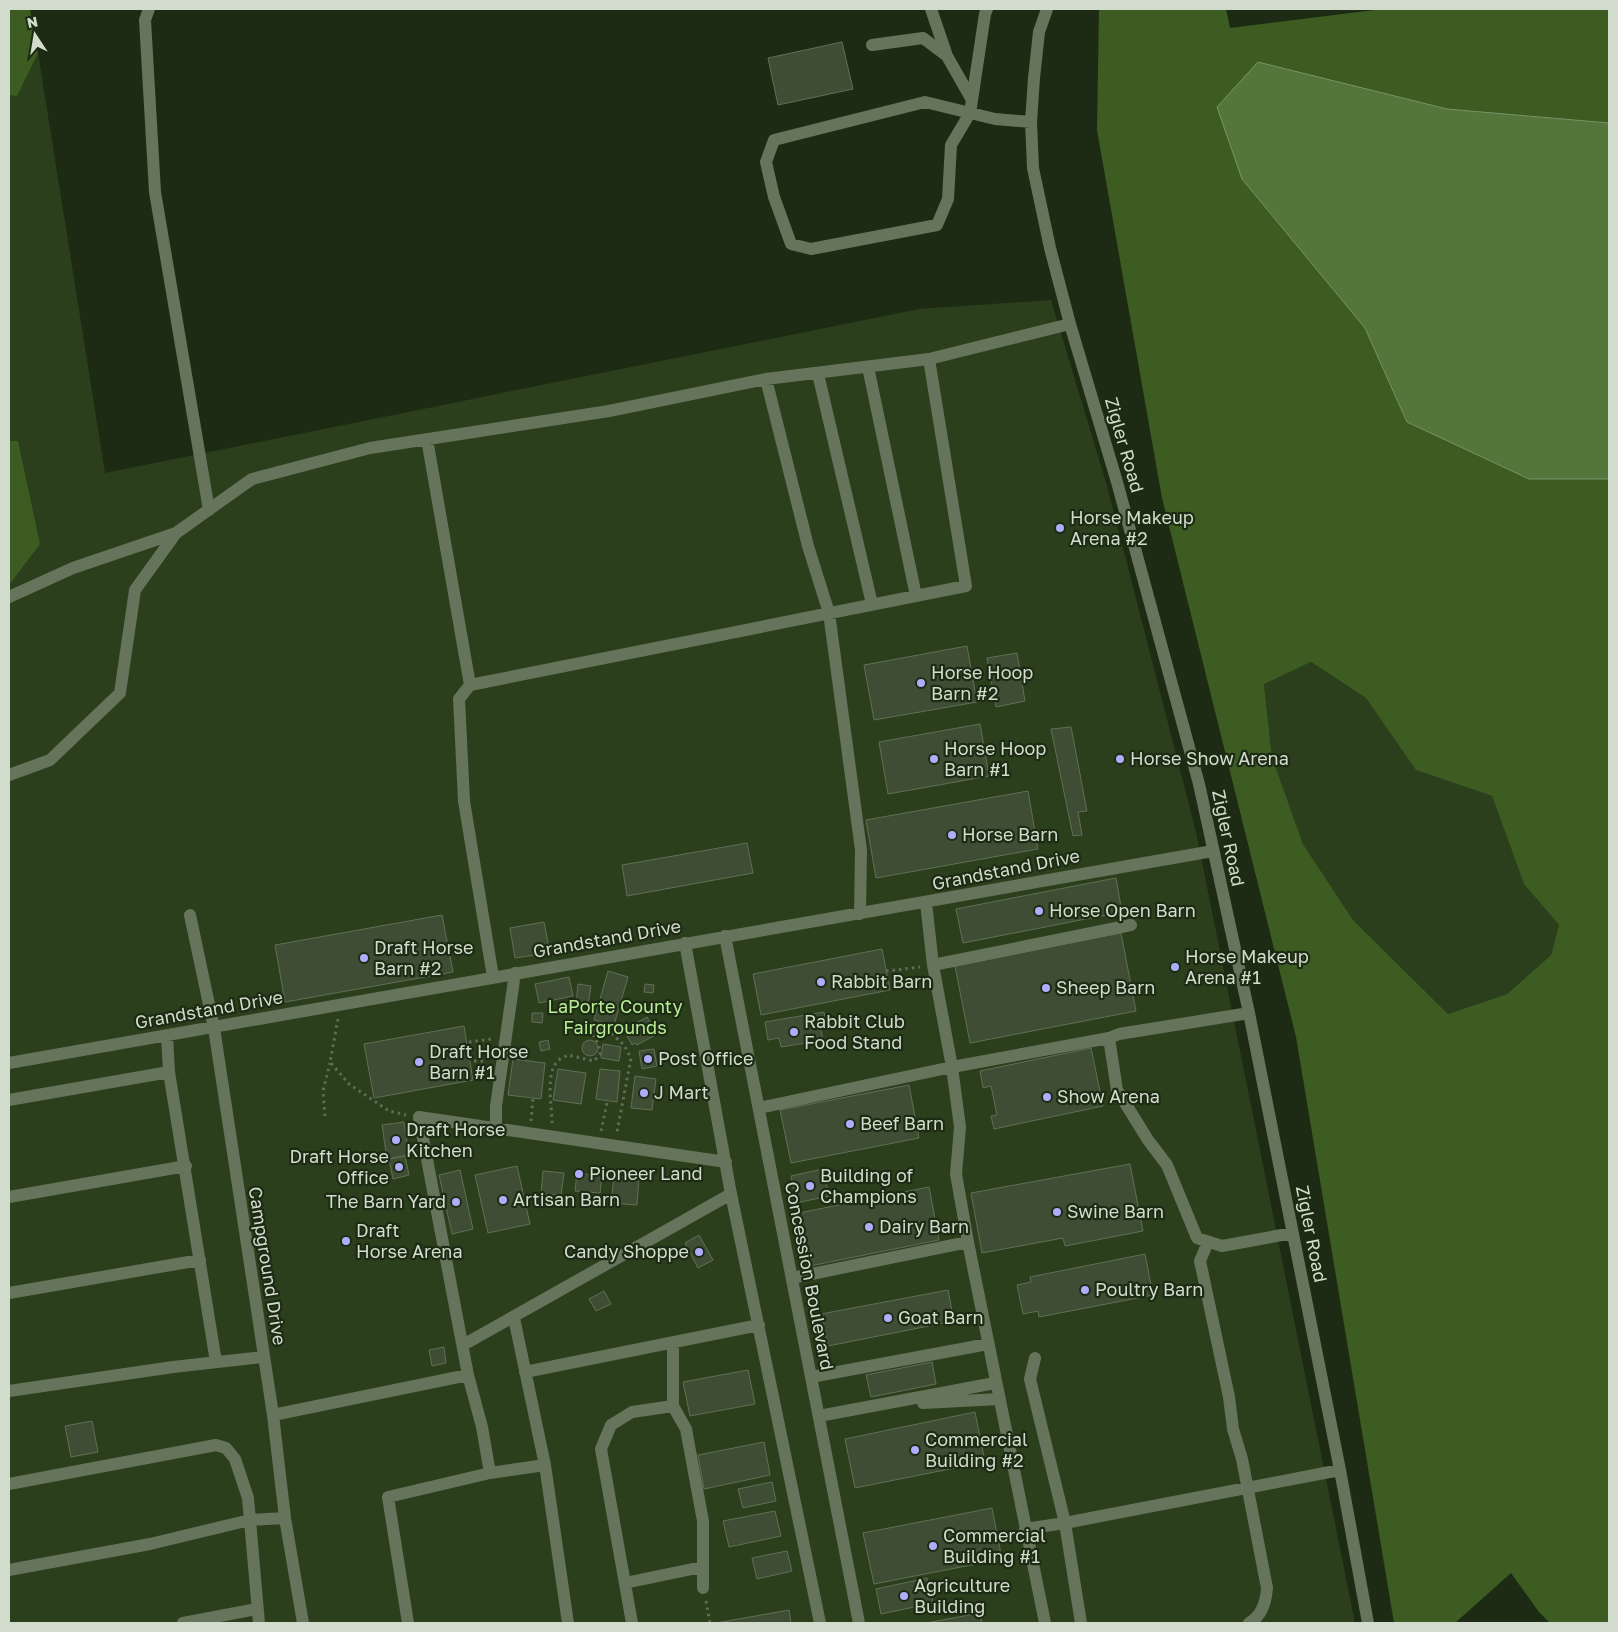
<svg xmlns="http://www.w3.org/2000/svg" width="1618" height="1632" font-family="'Golos Text',sans-serif">
<rect width="100%" height="100%" fill="#1d2b14"/>
<path fill="#2b3f1c" d="M38,53L105,473L919,309L1051,300L1107,486L1196,832L1355,1623H9V56Z
M1311,662L1366,698L1417,770L1492,796L1524,884L1559,925L1551,955L1507,994L1448,1014L1353,920L1303,844L1272,757L1264,683Z"/>
<path fill="#3c5c22" fill-rule="evenodd" d="M9,9H30L38,53L17,96L9,95Z
M1099,9H1226L1230,28L1383,9H1609V123L1447,109L1258,62L1242,179L1365,328L1407,422L1529,479H1609V1623H1550L1539,1612L1511,1573L1455,1623H1394L1296,1037L1162,498L1097,130ZM1311,662L1366,698L1416,770L1492,796L1524,884L1559,925L1551,955L1507,994L1448,1014L1353,920L1303,844L1272,757L1264,684Z
M9,441H18L40,544L9,585Z"/>
<path fill="#54763b" stroke="#7a9567" d="M1258,62L1447,109L1609,123V479H1529L1407,422L1365,328L1242,179L1217,107Z"/>
<path fill="#3e4d34" stroke="#607056" d="M842,42L853,89L778,105L768,58Z
M967,646L977,702L874,720L864,665Z
M1017,653L1025,701L996,707L987,658Z
M980,724L989,776L888,794L879,742Z
M1071,727L1087,811L1078,812L1082,835L1073,836L1051,729Z
M1028,791L1038,849L876,878L866,820Z
M747,843L753,873L627,896L622,865Z
M1116,878L1122,912L963,943L956,909Z
M442,915L453,972L285,1002L275,945Z
M544,922L550,953L515,958L510,928Z
M1121,933L1136,1011L970,1043L955,966Z
M882,949L890,990L761,1015L753,974Z
M608,971L628,977L614,1025L594,1020Z
M569,977L573,996L539,1003L535,984Z
M578,984L591,986L588,1006L576,1005Z
M645,984L654,985L653,993L644,992Z
M824,1012L826,1024L820,1026L823,1040L781,1047L779,1038L768,1040L765,1022Z
M532,1013H543L542,1023L532,1022Z
M647,1017L657,1034L637,1045L636,1043L632,1045L625,1032L629,1030L627,1028Z
M464,1026L473,1080L374,1098L364,1044Z
M548,1040L550,1049L541,1051L539,1042Z
M582 1048a8 8 0 1 1 16 0a8 8 0 1 1-16 0Z
M603,1044L621,1047L619,1061L601,1058Z
M1091,1048L1103,1106L994,1129L991,1116L997,1115L991,1086L983,1088L980,1071Z
M654,1049L657,1066L642,1069L639,1051Z
M513,1059L545,1063L541,1099L508,1095Z
M558,1069L586,1073L581,1104L553,1100Z
M600,1069L620,1071L617,1102L596,1099Z
M635,1076L656,1079L652,1110L631,1108Z
M909,1085L919,1138L791,1163L780,1110Z
M404,1122L409,1155L387,1159L382,1125Z
M405,1156L409,1175L393,1179L389,1159Z
M1130,1164L1143,1231L1065,1246L1063,1238L982,1253L971,1193Z
M517,1166L530,1224L488,1233L475,1175Z
M823,1169L829,1196L796,1203L791,1176Z
M460,1170L473,1229L452,1234L439,1175Z
M543,1171L564,1173L561,1195L541,1194Z
M577,1173L602,1176L600,1193L575,1191Z
M614,1176L639,1178L637,1205L611,1203Z
M929,1187L939,1240L810,1266L799,1213Z
M699,1235L713,1260L698,1268L685,1243Z
M1145,1254L1153,1295L1039,1317L1038,1311L1023,1314L1017,1285L1031,1282L1030,1277Z
M948,1290L954,1321L828,1346L821,1314Z
M604,1291L611,1304L596,1311L589,1299Z
M444,1347L446,1363L432,1366L429,1350Z
M932,1362L936,1384L871,1397L866,1375Z
M748,1370L755,1404L690,1416L683,1382Z
M975,1412L985,1462L855,1488L845,1439Z
M92,1421L98,1452L71,1457L65,1426Z
M764,1442L770,1475L704,1489L698,1455Z
M772,1482L776,1501L743,1508L738,1489Z
M992,1508L1002,1559L874,1584L863,1533Z
M775,1511L781,1536L729,1547L723,1521Z
M787,1551L792,1571L757,1579L752,1558Z
M927,1578L933,1603L881,1614L876,1589Z
M789,1610L791,1623H716Z
M980,1613L982,1623H926Z"/>
<g fill="none" stroke-linecap="round" stroke-linejoin="round">
<path stroke="#606c58" stroke-width="3" stroke-dasharray="2.5 4" stroke-linecap="butt" d="M886,971L920,967
M338,1019L330,1062L349,1084L389,1111L406,1115
M469,1042L491,1039
M474,1061H487
M325,1116L323,1091L330,1063
M531,1121L533,1098
M552,1123C552,1106 545,1073 558,1061C560,1058 565,1057 568,1055L594,1061L600,1054C600,1043 595,1041 592,1031L599,1030L612,1034L624,1045L631,1058L617,1132
M601,1131L607,1103
M706,1601L710,1623"/>
<path stroke="#65745b" stroke-width="12" d="M149,9L145,20L155,192L209,510
M931,9L947,56
M1047,9L1039,32L1034,78L1031,122L1033,168L1050,248L1070,324L1117,482L1199,784L1249,1013L1340,1470L1368,1623
M872,45L923,38L947,56L972,100L970,113L951,145L948,199L937,225L811,249L791,244L774,197L766,162L774,140L925,102L995,119L1031,122
M972,100L985,14L987,9
M868,367L916,596
M818,374L872,604
M766,379L808,546L829,613L861,850L860,914
M427,439L470,685L459,699L464,801L493,977
M9,597L73,568L176,533
M470,685L966,586L929,359
M9,775L50,760L120,693L135,590L176,533L252,479L370,448L609,411L766,379L929,359L1070,324
M926,903L933,965L952,1067L960,1127L956,1174L968,1242L1045,1623
M190,915L214,1028L273,1415L285,1518L303,1623
M725,936L859,1623
M685,943L731,1194L820,1623
M933,965L1131,925
M1249,1013L1119,1034L1109,1038L1117,1090L1148,1140L1167,1165L1197,1238L1222,1246L1293,1233
M167,1036L169,1072L216,1362
M9,1063L1213,851
M9,1100L169,1072
M759,1108L952,1067L1109,1038
M496,1128V1106L515,973
M9,1197L186,1166
M1208,1242L1200,1261L1229,1397L1233,1429L1242,1459L1267,1588C1266,1602 1262,1616 1249,1623
M792,1278L968,1242
M9,1293L200,1260
M514,1318L545,1465L490,1473L482,1427L468,1375L419,1117L726,1162
M463,1345L731,1194
M1035,1358L1030,1379L1065,1523L1081,1623
M525,1372L759,1325
M811,1377L988,1344
M9,1391L173,1367L263,1357
M923,1403L999,1399
M673,1406L686,1429L703,1521V1588
M273,1415L468,1375
M819,1416L995,1383
M545,1465L568,1623
M9,1484L216,1445L226,1448L235,1459L248,1498L259,1623
M1025,1529L1065,1523L1340,1470
M9,1570L150,1544L250,1520L285,1518
M625,1583L702,1567
M183,1623L257,1609
M408,1623L388,1497L490,1473
M632,1623L601,1449L611,1425L632,1412L673,1406V1343"/>
</g>
<g fill="#aeaefb" stroke="#1d2b14" stroke-width="2">
<circle cx="1060" cy="528" r="5"/>
<circle cx="921" cy="683" r="5"/>
<circle cx="934" cy="759" r="5"/>
<circle cx="1120" cy="759" r="5"/>
<circle cx="952" cy="835" r="5"/>
<circle cx="1039" cy="911" r="5"/>
<circle cx="364" cy="958" r="5"/>
<circle cx="1175" cy="967" r="5"/>
<circle cx="821" cy="982" r="5"/>
<circle cx="1046" cy="988" r="5"/>
<circle cx="794" cy="1032" r="5"/>
<circle cx="648" cy="1059" r="5"/>
<circle cx="419" cy="1062" r="5"/>
<circle cx="644" cy="1093" r="5"/>
<circle cx="1047" cy="1097" r="5"/>
<circle cx="850" cy="1124" r="5"/>
<circle cx="396" cy="1140" r="5"/>
<circle cx="399" cy="1167" r="5"/>
<circle cx="579" cy="1174" r="5"/>
<circle cx="810" cy="1186" r="5"/>
<circle cx="503" cy="1200" r="5"/>
<circle cx="456" cy="1202" r="5"/>
<circle cx="1057" cy="1212" r="5"/>
<circle cx="869" cy="1227" r="5"/>
<circle cx="346" cy="1241" r="5"/>
<circle cx="699" cy="1252" r="5"/>
<circle cx="1085" cy="1290" r="5"/>
<circle cx="888" cy="1318" r="5"/>
<circle cx="915" cy="1450" r="5"/>
<circle cx="933" cy="1546" r="5"/>
<circle cx="904" cy="1596" r="5"/>
</g>
<g text-anchor="middle" stroke-width="4.5" stroke-linejoin="round" paint-order="stroke">
<g font-size="18" fill="#d2dccd" stroke="#1d2b14">
<text transform="translate(1124 445) rotate(74)" y="6">Zigler Road</text>
<text transform="translate(1228 838) rotate(78)" y="6">Zigler Road</text>
<text transform="translate(1006 870) rotate(-11)" y="6">Grandstand Drive</text>
<text transform="translate(607 939) rotate(-10)" y="6">Grandstand Drive</text>
<text transform="translate(209 1010) rotate(-10)" y="6">Grandstand Drive</text>
<text transform="translate(1311 1234) rotate(79)" y="6">Zigler Road</text>
<text transform="translate(267 1266) rotate(81)" y="6">Campground Drive</text>
<text transform="translate(809 1276) rotate(79)" y="6">Concession Boulevard</text>
</g>
<g font-size="18" fill="#d2dccd" stroke="#1d2b14" text-anchor="start">
<text x="1070" y="524">Horse Makeup<tspan x="1070" dy="21">Arena #2</tspan></text>
<text x="931" y="679">Horse Hoop<tspan x="931" dy="21">Barn #2</tspan></text>
<text x="944" y="755">Horse Hoop<tspan x="944" dy="21">Barn #1</tspan></text>
<text x="1130" y="765">Horse Show Arena</text>
<text x="962" y="841">Horse Barn</text>
<text x="1049" y="917">Horse Open Barn</text>
<text x="374" y="954">Draft Horse<tspan x="374" dy="21">Barn #2</tspan></text>
<text x="1185" y="963">Horse Makeup<tspan x="1185" dy="21">Arena #1</tspan></text>
<text x="831" y="988">Rabbit Barn</text>
<text x="1056" y="994">Sheep Barn</text>
<text x="804" y="1028">Rabbit Club<tspan x="804" dy="21">Food Stand</tspan></text>
<text x="429" y="1058">Draft Horse<tspan x="429" dy="21">Barn #1</tspan></text>
<text x="658" y="1065">Post Office</text>
<text x="654" y="1099">J Mart</text>
<text x="1057" y="1103">Show Arena</text>
<text x="860" y="1130">Beef Barn</text>
<text x="406" y="1136">Draft Horse<tspan x="406" dy="21">Kitchen</tspan></text>
<text x="389" y="1163" text-anchor="end">Draft Horse<tspan x="389" dy="21">Office</tspan></text>
<text x="589" y="1180">Pioneer Land</text>
<text x="820" y="1182">Building of<tspan x="820" dy="21">Champions</tspan></text>
<text x="513" y="1206">Artisan Barn</text>
<text x="446" y="1208" text-anchor="end">The Barn Yard</text>
<text x="1067" y="1218">Swine Barn</text>
<text x="879" y="1233">Dairy Barn</text>
<text x="356" y="1237">Draft<tspan x="356" dy="21">Horse Arena</tspan></text>
<text x="689" y="1258" text-anchor="end">Candy Shoppe</text>
<text x="1095" y="1296">Poultry Barn</text>
<text x="898" y="1324">Goat Barn</text>
<text x="925" y="1446">Commercial<tspan x="925" dy="21">Building #2</tspan></text>
<text x="943" y="1542">Commercial<tspan x="943" dy="21">Building #1</tspan></text>
<text x="914" y="1592">Agriculture<tspan x="914" dy="21">Building</tspan></text>
</g>
<g font-size="18" fill="#baed97" stroke="#1d2b14">
<text x="615" y="1013">LaPorte County<tspan x="615" dy="21">Fairgrounds</tspan></text>
</g>
</g>
<rect width="1618" height="1632" fill="none" stroke="#d2dccd" stroke-width="20"/>
<g transform="translate(35 35) rotate(348)" stroke="#1d2b14" stroke-width="4" paint-order="stroke">
<path d="M0-4L9 19L0 12L-9 19Z" fill="#d2dccd"/>
<text y="-8" font-size="14" font-weight="bold" text-anchor="middle" fill="#d2dccd">N</text>
</g>
</svg>
